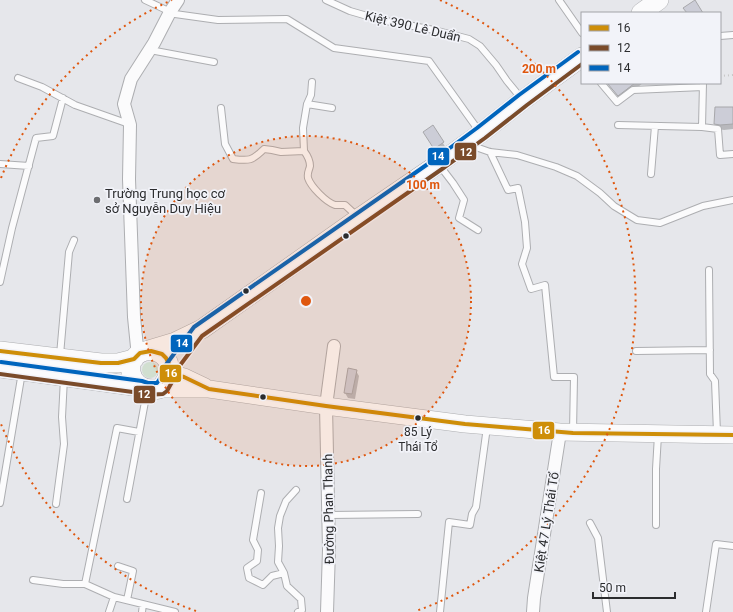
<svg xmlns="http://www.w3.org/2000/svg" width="733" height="612" font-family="Roboto,sans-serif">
<rect width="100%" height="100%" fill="#e6e7eb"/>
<path fill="#d1dfd0" d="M142 370a8 8 0 1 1 16 0a8 8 0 1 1-16 0Z"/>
<path fill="#0003" d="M607,83H643L621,100Z
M733,108V129L724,130L718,129L715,124Z
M433,127L446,148L438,153L427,138Z
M356,371L359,376L355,399L348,398L345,393Z"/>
<path fill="#cccdd7" stroke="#a7a7aa" d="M695,0L703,13H687L683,8Z
M607,83H635L618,96Z
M715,107H733V124L720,125L714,124Z
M433,125L444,142L434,149L423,132Z
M348,368L357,370L352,394L344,393Z"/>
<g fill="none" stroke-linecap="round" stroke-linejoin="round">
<g stroke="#adaeb1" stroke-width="8">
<path id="lane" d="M145,0L175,14L218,20L287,19L334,48L429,61L479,131
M326,0L350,11L381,20L434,30L469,39L480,46L496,65L507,81L521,98
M559,0L582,33
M720,36L733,35
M150,50L214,62
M18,78L42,87L75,105L129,124
M601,83L617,102L633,90L703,87
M703,83L702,127L718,129L720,155L733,154
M307,104L332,108
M221,108L225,144L233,159C249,161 252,161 264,149L272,150L281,152L304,151C307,155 310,160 310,166C309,171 307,172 308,178C311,187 326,202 335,205C338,205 342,205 345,205L358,217
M618,125L702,127
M470,145L490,152L517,155L556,167L577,176L600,193L614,206L637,220L660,223L703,206L733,200
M304,151L303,128L307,104L311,95L312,82
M490,152L508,190L518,188L525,222L527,248L522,264L531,289L545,285L554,377H574L573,432
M0,164L29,166
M440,166L453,183L464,200L459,218L478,230
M651,174L655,126
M709,270L710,374L715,381L717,433
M0,282L12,228L36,138L53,136L63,98
M636,351L710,350
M60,355L69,252L74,240
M296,490L286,501L280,516L278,528L279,546L278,562L284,573L287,586L301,599L302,610L298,612
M261,493L253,540L258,550L257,561L247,568L249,578L263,585L272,576L284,573
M127,499L147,391
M0,503L22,372
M56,504L64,444L62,417L64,378
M329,515L418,514
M590,523L598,538L607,612
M656,525V469L658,435
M118,566L133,571L127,600
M33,580L63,584H85L114,597L175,612
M85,584L117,428L139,432
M109,612L114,597
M142,612L143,604
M440,612L449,522L470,525L472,514L476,507L487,427
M706,612L716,544L733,546"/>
</g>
<g stroke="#adaeb1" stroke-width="14">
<path id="street" d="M137,356V347L134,317L129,179L130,125L124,104L131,79L154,43L170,12L178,0
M327,612L329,550L326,406L334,346
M533,612L534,598L560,432"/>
</g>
<g stroke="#adaeb1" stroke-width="18">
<path id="secondary" d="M169,373L184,377L205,387
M160,389H209L326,406L465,424L560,432L733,435"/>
</g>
<g stroke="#adaeb1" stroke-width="20">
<path id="primary" d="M641,13L659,0
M0,351L101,363H118L134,359
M145,351L175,342L202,329L359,218L438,164L481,133L523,100L582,57
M145,351C165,349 176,365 165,382C163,385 162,388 159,389C157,390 155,389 153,389C127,389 123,357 145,351Z
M0,368L141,387"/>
</g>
<path stroke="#c8c8c8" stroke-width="2" stroke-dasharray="1 3" stroke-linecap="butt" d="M720,76L733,75"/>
<use href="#lane" stroke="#fbfbfc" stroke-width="6"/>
<use href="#street" stroke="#fbfbfc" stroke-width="12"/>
<use href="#secondary" stroke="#fbfbfc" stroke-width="17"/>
<use href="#primary" stroke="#fbfbfc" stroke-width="19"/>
<g stroke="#f2f3f9" stroke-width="7">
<path id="bus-1" d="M0,351L101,363H118L134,359L140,353L151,351L162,354L166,358L169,364V373L184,377L209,389L326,406L465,424L573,433L733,435"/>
</g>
<g stroke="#f2f3f9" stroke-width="7">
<path id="bus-2" d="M0,374L140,393L146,395L163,394L167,391L172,382L175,372L202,336L442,169L485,138L527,105L582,64"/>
</g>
<g stroke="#f2f3f9" stroke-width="7">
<path id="bus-3" d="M1,362L142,381L148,383H157L161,377L165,366L194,327L435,159L477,128L519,95L578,52"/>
</g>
<use href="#bus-1" stroke="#ce8e09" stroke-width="4"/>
<use href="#bus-2" stroke="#7a4b2a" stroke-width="4"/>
<use href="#bus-3" stroke="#0065bd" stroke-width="4"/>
</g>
<circle cx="306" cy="301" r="165" fill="#df570e" fill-opacity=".12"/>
<g fill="none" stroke="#df570e" stroke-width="2" stroke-dasharray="2 4">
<circle cx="306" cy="301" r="165"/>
<path d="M196 611A329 329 0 0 1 1 424M1 178A329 329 0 0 1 172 0M440 0A329 329 0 0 1 416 611"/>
</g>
<circle fill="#6c6d70" stroke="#f2f3f9" stroke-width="1.5" cx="97" cy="200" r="4"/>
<g fill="#2b2c2e" stroke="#f2f3f9" stroke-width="1.5">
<circle cx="346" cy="236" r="3.5"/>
<circle cx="246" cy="291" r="3.5"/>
<circle cx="263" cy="397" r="3.5"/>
<circle cx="418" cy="418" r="3.5"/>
</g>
<g text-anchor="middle" stroke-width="3.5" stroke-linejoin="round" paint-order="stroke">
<g font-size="12" fill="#2b2c2e" stroke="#f2f3f9">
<text x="418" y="436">85 Lý<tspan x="418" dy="15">Thái Tổ</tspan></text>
</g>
<g font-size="13" fill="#2b2c2e" stroke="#f2f3f9">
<text transform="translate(413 26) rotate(13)" y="5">Kiệt 390 Lê Duẩn</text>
<text transform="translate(328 509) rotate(-91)" y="5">Đường Phan Thanh</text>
<text transform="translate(546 522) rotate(-81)" y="5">Kiệt 47 Lý Thái Tổ</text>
</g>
<g font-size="13" fill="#2b2c2e" stroke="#f2f3f9" text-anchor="start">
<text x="105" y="198">Trường Trung học cơ<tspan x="105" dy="15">sở Nguyễn Duy Hiệu</tspan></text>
</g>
</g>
<circle cx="306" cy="301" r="6" fill="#df570e" stroke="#f2f3f9" stroke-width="2"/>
<g font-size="12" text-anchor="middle" font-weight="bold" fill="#df570e" stroke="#f2f3f9" stroke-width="3.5" stroke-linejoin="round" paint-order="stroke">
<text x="539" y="73">200 m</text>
<text x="423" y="189">100 m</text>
</g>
<g stroke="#f2f3f9" stroke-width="1.5">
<rect x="454" y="142" width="23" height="19" rx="4" fill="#7a4b2a"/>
<rect x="427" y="147" width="23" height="19" rx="4" fill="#0065bd"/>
<rect x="170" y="334" width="23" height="19" rx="4" fill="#0065bd"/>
<rect x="159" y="364" width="23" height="19" rx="4" fill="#ce8e09"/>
<rect x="133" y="385" width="23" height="19" rx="4" fill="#7a4b2a"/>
<rect x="532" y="421" width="23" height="19" rx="4" fill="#ce8e09"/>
</g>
<g font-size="11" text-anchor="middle" font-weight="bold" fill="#fff">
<text x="466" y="156">12</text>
<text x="438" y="160">14</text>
<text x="182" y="347">14</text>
<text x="171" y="377">16</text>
<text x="144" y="398">12</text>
<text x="544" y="434">16</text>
</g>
<rect x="581" y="12" width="140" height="72" fill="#f2f3f9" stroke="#a2a3a8"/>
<rect x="589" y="25" width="20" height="6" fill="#ce8e09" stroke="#a2a3a8"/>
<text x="617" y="32" font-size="12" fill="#2b2c2e">16</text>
<rect x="589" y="45" width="20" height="6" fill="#7a4b2a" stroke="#a2a3a8"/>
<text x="617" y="52" font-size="12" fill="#2b2c2e">12</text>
<rect x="589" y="65" width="20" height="6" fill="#0065bd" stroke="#a2a3a8"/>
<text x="617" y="72" font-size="12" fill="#2b2c2e">14</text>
<path d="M593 592v6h82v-6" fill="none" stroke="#2b2c2e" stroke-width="2"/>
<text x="599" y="592" font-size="12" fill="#2b2c2e" stroke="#f2f3f9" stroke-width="3" paint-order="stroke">50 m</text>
</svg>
